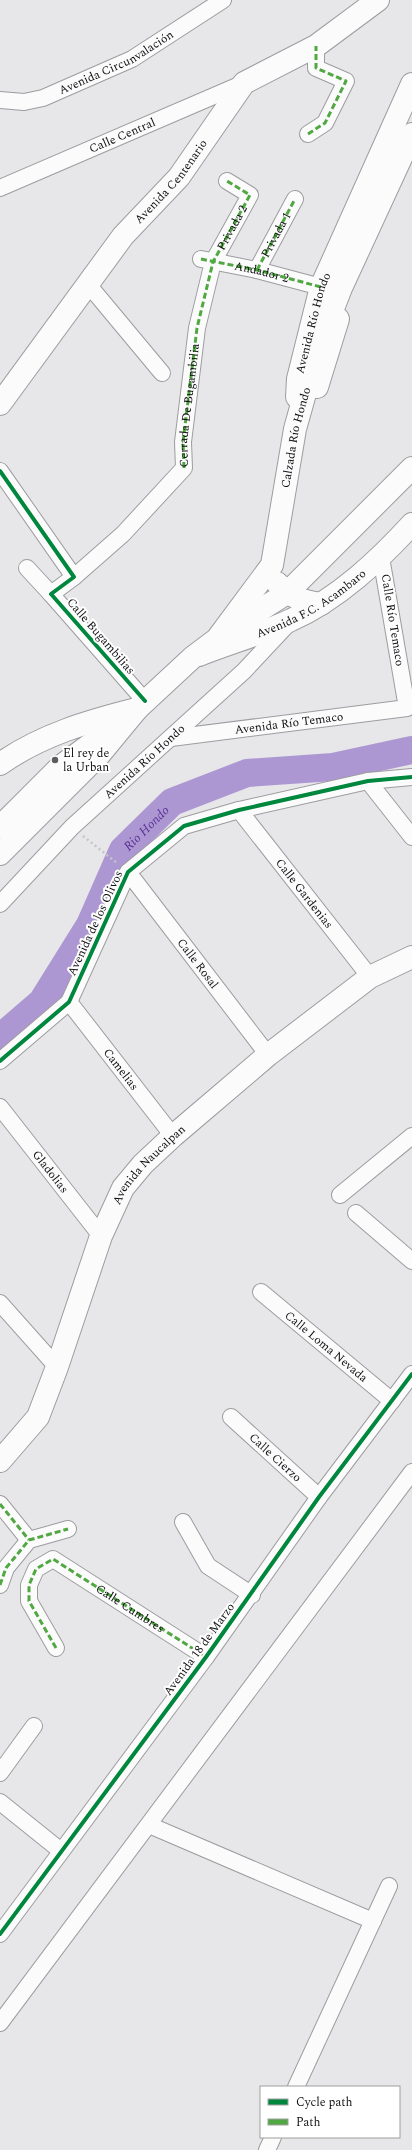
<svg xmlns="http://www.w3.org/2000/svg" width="412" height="2150" font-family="Spectral,serif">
<rect width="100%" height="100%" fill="#e7e6e9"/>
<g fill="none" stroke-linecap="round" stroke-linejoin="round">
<path stroke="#ac97d2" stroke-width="28" id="s1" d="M0,1038L42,1002L90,925L123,850L172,802L247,773L333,767L412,750"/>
<g stroke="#9d9c9f" stroke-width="18">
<g id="street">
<path id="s2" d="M0,100L24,102L43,98L132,59L223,0"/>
<path d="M308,134L325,123L346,81L316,68V46"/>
<path id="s3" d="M0,188L244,83"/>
<path d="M201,259L257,270L321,287"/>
<path id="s4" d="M257,270L295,199"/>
<path d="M87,283L162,373"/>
<path d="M0,471L74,577L51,594L145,701"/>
<path d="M27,568L51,594"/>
<path d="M74,577L123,534L184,468L183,442L197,328L213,262L250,195L227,181"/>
<path id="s5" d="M171,738L407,708L381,557"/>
<path d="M368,781L412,837"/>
<path id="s6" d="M239,810L370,977"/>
<path id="s7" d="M128,872L268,1055"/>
<path id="s8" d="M0,904L72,827L244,671L287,625"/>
<path id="s9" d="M69,1002L173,1136"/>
<path d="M0,1061L69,1002L128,872L184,826L239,810L368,781L412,777"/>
<path id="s10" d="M0,1107L101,1236"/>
<path d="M340,1195L412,1136"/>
<path d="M356,1213L412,1261"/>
<path id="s11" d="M261,1292L392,1401"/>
<path d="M0,1303L57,1367"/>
<path id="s12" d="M231,1417L319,1497"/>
<path d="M0,1504L29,1540"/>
<path d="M183,1522L208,1566L252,1595"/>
<path d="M0,1585L6,1568L29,1540L68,1529"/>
<path id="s13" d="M56,1648L29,1601V1585L36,1569L53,1559L206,1657"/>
<path d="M0,1773L34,1726"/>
<path d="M0,1802L61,1851"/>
<path d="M149,1825L373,1921"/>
<path d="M0,1934L206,1657L319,1497L412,1374"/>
<path d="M0,2023L412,1472"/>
<path d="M296,2087L389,1886"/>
<path d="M267,2150L273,2137"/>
</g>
</g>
<g stroke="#9d9c9f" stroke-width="24">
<g id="secondary">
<path d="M317,387L338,319"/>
<path id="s14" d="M297,397L298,379L321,287L412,84"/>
<path id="s15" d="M0,404L123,236L179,177L244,83L316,46L378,0"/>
<path id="s16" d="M199,655C229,643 262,634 291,620C338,599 378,561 412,524"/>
<path d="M0,764C41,735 89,721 137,709"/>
<path id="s17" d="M0,1461L38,1417L57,1367L101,1236L123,1188L143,1164L173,1136L268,1055L370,977L412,957"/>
</g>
</g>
<g stroke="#9d9c9f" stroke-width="24">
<g id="primary">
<path d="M277,583C292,598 301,601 321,604"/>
<path d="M229,630L287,593L412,468"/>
<path d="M0,827L61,766L103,735"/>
<path id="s18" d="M0,854L99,755L137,709L193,657L217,639L272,565L295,429L318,347L341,288L412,134"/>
</g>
</g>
<path stroke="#c5c4c6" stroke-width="2.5" stroke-dasharray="2 3" stroke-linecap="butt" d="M83,836L117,863"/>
<use href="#street" stroke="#fbfbfc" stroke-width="16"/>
<use href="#secondary" stroke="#fbfbfc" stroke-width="22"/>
<use href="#primary" stroke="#fbfbfc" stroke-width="22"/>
<g stroke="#51a842" stroke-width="3" stroke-dasharray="6 3" stroke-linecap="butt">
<path d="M308,134L325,123L346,81L316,68V46"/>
<path id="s19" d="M201,259L257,270L321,287"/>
<path d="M257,270L295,199"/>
<path id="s20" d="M184,468L183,442L197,328L213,262L250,195L227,181"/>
<path d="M0,1504L29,1540"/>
<path d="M0,1585L6,1568L29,1540L68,1529"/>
<path d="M56,1648L29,1601V1585L36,1569L53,1559L206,1657"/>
</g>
<g stroke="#fff" stroke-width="6">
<path id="cycleway" d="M0,471L74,577L51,594L145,701
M0,1061L69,1002L128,872L184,826L239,810L368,781L412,777
M0,1934L206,1657L319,1497L412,1374"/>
</g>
<use href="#cycleway" stroke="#00873e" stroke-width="4"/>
</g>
<circle fill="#5c5b5d" stroke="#fff" stroke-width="1.5" cx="55" cy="760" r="4"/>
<g text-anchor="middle" stroke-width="4" stroke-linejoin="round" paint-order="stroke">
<g font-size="12" fill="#111012" stroke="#fff">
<text dy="4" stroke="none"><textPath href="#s2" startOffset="125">Avenida Circunvalación</textPath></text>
<text dy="4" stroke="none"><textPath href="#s3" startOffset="133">Calle Central</textPath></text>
<text dy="4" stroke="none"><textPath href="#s15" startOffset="281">Avenida Centenario</textPath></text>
<text dy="4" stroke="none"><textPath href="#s20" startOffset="248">Privada 2</textPath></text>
<text dy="4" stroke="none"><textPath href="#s4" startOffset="40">Privada 1</textPath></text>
<text dy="4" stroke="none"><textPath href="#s19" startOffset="62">Andador 2</textPath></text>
<text dy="4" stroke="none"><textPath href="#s14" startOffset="76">Avenida Río Hondo</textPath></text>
<text dy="4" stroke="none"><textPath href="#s20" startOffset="63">Cerrada De Bugambilia</textPath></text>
<text dy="4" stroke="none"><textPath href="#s18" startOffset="528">Calzada Río Hondo</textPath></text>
<text dy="4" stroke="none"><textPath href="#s16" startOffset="124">Avenida F.C. Acambaro</textPath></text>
<text transform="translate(393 620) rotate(81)" y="4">Calle Río Temaco</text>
<text transform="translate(101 636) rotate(49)" y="4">Calle Bugambilias</text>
<text dy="4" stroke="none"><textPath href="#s5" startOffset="119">Avenida Río Temaco</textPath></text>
<text dy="4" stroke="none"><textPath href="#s8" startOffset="203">Avenida Río Hondo</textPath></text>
<text dy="4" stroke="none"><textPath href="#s6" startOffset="106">Calle Gardenias</textPath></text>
<text transform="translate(95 923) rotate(-65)" y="4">Avenida de los Olivos</text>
<text dy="4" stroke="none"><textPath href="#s7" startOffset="115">Calle Rosal</textPath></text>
<text dy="4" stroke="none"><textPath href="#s9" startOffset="85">Camelias</textPath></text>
<text dy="4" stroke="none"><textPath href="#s17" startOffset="337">Avenida Naucalpan</textPath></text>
<text dy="4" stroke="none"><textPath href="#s10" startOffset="82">Gladolias</textPath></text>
<text dy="4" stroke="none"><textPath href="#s11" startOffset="85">Calle Loma Nevada</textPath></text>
<text dy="4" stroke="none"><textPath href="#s12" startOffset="60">Calle Cierzo</textPath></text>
<text dy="4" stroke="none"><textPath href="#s13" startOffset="199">Calle Cumbres</textPath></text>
<text transform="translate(199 1649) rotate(-54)" y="4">Avenida 18 de Marzo</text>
</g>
<g font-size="12" fill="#111012" stroke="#fff" text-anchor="start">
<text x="63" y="757">El rey de<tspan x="63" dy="14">la Urban</tspan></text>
</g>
<g font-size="13" font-style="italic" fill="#5c3295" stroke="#fff">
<text dy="5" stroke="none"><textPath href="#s1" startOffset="260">Rio Hondo</textPath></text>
</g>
</g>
<rect x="260" y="2086" width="140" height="52" fill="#ffffff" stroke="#a09fa0"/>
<rect x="268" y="2099" width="20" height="6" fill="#00873e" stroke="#a09fa0"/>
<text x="296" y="2106" font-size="12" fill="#111012">Cycle path</text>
<rect x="268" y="2119" width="20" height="6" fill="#51a842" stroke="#a09fa0"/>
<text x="296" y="2126" font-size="12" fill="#111012">Path</text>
</svg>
